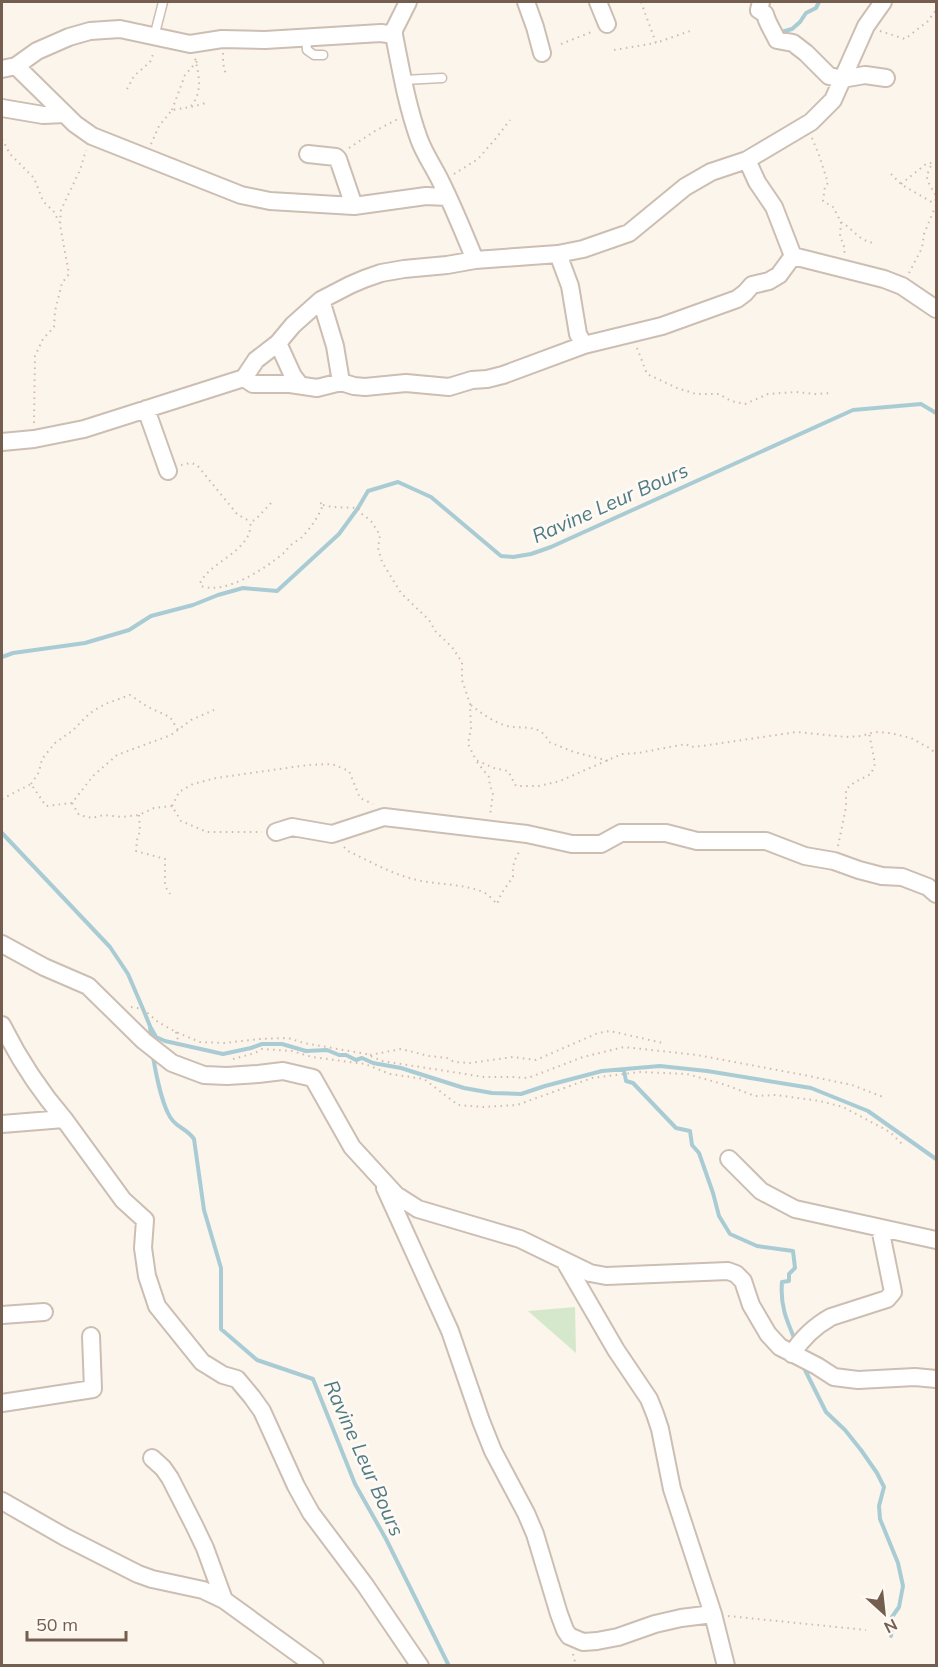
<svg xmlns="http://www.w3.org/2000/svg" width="938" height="1667" font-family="Mulish,sans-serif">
<rect width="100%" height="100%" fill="#fbf5ec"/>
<path fill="#d6e8cb" d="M575,1307L576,1353L528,1311Z"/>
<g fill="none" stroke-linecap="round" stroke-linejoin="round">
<path stroke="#a9ccd4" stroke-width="4" d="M778,33L792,29L800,22L806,13L816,8L819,2
M2,657L13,653L85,643L129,630L151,616L193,605L218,595L243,588L277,591L339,534L358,508L368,491L398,482L431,497L501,556L513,557L531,554L551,547L853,410L921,404L936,413
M2,833L110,947L128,974L143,1009L150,1026L151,1040
M151,1028L156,1037L165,1041L223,1054L251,1048L262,1044H282L306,1051L327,1050L339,1055H346L356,1060L362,1058L373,1063L401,1068L464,1088L492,1093L521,1094L545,1086L602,1071L660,1066L707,1071L811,1088L868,1111L936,1159
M153,1057C156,1073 162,1109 173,1121C180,1129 187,1129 194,1139L204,1210L221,1268V1329L257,1360L313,1379L355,1484L386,1539L449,1666
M624,1070L626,1081L633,1083L676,1128L690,1131L692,1145L699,1153L713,1193L719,1216L730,1234L757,1246L793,1251L795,1268L789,1274V1281L782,1282C780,1305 786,1319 795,1340
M802,1364L826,1412L845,1430L861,1450L877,1473L884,1487L879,1506L880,1519L898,1563L903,1586L899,1607L892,1617L891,1636"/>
<g stroke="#ccbeb2" stroke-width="11">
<path id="lane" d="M154,37L163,2
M306,38L307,50L314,55H323
M404,80L442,78"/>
</g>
<g stroke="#ccbeb2" stroke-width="20">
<path id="street" d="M408,2L394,30V35C401,70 407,106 419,139C424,153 433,166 440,180C453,206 464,233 475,260
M526,2L535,27L542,53
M598,2L607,24
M761,2L759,10L765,14C767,23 773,31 777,40L793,43L806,53L829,76L842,79L865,75L886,78
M16,66L75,124L92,136L241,195L270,201L354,206L426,196L447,197
M2,69L16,66L37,51L69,37L90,31L120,29L190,44L222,39L265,40L381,33L394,35
M2,108L43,115L65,114
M308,154L336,157L338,159L354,206
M747,160L757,182L774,207L793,256
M558,254L570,286L578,334L584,345
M793,256L884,279L902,286L936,309
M321,300L335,346L341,382
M278,343L293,376L300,385
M244,378L253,384H290L317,388L341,382L354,386L365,387L406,383L449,387L472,380L487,379L503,375L584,345L662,326L737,299L745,293L752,285L769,281L779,275L793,256
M146,409L168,471
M2,442L34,439L84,429L244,378L256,360L278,343L293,325L321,300L350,285L364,279L381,273L404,269L447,265L475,260L558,254L583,249L629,233L685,187L711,172L747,160L811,122L833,100L866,26L883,2
M276,832L292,827L332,834L384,817L527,834L572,844H601L621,833H666L697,841H766L805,856L834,861L859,870L882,876L902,877L928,887L936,894
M2,944L44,967L88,986L144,1041L172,1063L204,1075L227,1076L258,1074L283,1071L313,1078L352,1147L396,1195L418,1209L520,1239L590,1273L606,1276L728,1271L736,1274L743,1281L751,1305L768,1334L780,1347L817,1366L834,1377L858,1380L915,1377L936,1379
M2,1025C19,1059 39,1090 64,1119
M2,1124L64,1119L123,1200L145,1220L143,1248L147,1276L157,1306L202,1362L223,1375L237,1379L252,1397L262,1411L296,1486L311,1513L365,1585L420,1666
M729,1159L761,1191L795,1209L936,1240
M385,1188L450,1331L481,1421L493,1451L526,1513L535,1534L559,1614L565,1630L569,1636L583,1642L597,1641L618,1637L655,1624L681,1618L713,1614
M565,1262L616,1350L649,1399L655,1414L660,1429L672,1489L713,1614L726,1666
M2,1315L44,1312
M792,1354C802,1338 815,1326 831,1317L887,1299L893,1292L880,1228
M2,1403L93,1389L91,1336
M152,1458L163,1468L170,1478L194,1525L205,1548L224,1600
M2,1501L65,1537L138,1574L152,1579L203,1590L224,1600L315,1666"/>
</g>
<path stroke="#d3baa9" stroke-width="2" stroke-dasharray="1.5 4.5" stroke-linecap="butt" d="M641,2L656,43L690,31
M880,31L905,39L928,21L936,10
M561,44L594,31
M614,50L656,43
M223,53V63L226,75
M127,89L134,76L150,62L154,52
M191,106C203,92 199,75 195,58
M172,110L185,75L200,58
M812,138L819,155L828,183L825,186L823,201L833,207L841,222L840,236L845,249L844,254
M2,139L10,154L34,178L43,201L54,212L59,222
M151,144L159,126L172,110C184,108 194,107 205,103
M349,148L375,131L398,119
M454,174L478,159L497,137L510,120
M891,174L902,185L935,204
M901,184L926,164L936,162
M841,222C855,230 859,242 876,243
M909,273L922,248L924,234L936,205L935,194L927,180V175L932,163
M637,348L647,374L677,388L696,394H719L731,401L745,404L768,394L796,392L815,394L832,393
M34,423L35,356L43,339L54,327L55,311L62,283L69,274L60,225L61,210L80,170L86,150
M181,465L191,463L197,465L237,514L251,522
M271,503L256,519L251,522C250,527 250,533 248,536C237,556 211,563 200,583L201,586C226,595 266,568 285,552C287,550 288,547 291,545C294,542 299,540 302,537C311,528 318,517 323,505L318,501
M323,505L332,507L358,508L362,514L371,521L380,535L378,548L382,562L401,593L429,620L436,632L452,647L462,662V680L470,704L471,728L468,744L476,760L494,768L508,771L516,786H539L560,781L622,754L638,753L686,744L690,747L702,746L797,732L846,737L861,736L875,732L890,733L911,738L931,749L936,754
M471,705C481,713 492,721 504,725C521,731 539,721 549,742L574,752L609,761
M477,762L489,777L490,786L493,793L490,816
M31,784L39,772L42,759L55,743L72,731L90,713L105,704L130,695L148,707L170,717L178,730
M2,799L31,784L46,806L72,803L93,776L117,755L171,735L191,720L214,710
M72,803L79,815L92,818L104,815L122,817L139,815L154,808L172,806L181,821L207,832H262
M172,806L179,792L193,784L216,778L308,765L332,764L349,771L360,798L373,804
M139,815L140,831L137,840L136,851L165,859V886L170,894
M838,846L846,807V789L855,782L871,774L875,764L869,733
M344,847L348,851C369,861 390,873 413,879C436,885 460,883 483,892C488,894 493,900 497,904L501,894L513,877C512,865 515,858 521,849
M131,1007L143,1009L158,1022L176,1032L200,1042L225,1043L259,1039L288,1038L304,1043L366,1054L382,1061L484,1077H513L528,1078L583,1057L624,1047L697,1055L809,1076L852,1085L883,1097
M176,1032L180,1049
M370,1055L401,1049L429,1056L447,1058L454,1062L470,1063L513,1057L536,1060L598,1033L610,1031L663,1043
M233,1059L255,1053L262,1049L292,1051L312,1057L365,1064L390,1074L424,1079L458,1105L483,1107L517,1105L592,1078L640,1072L687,1074L726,1085L755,1096L776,1095L820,1101L843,1107L890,1132L904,1146
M728,1616L866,1630
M573,1654L576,1666"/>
<use href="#lane" stroke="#fff" stroke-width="8"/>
<use href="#street" stroke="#fff" stroke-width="16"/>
</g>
<g text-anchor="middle" stroke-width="6" stroke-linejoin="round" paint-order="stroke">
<g font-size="20" font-style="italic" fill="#4c7a85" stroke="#fef9f2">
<text transform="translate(610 503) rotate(-24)" y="7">Ravine Leur Bours</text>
<text transform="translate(364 1458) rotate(66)" y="7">Ravine Leur Bours</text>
</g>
</g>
<rect width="938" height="1667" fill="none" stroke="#745e50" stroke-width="6"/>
<g transform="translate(884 1613) rotate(153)" stroke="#fef9f2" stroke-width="4.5" paint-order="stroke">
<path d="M0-4.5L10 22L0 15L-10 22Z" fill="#745e50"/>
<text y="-9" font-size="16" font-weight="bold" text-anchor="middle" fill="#745e50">N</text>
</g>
<path d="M27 1631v9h99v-9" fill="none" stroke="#745e50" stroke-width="3"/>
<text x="36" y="1631" font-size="18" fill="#745e50" stroke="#fef9f2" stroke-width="4.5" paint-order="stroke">50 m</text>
</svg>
